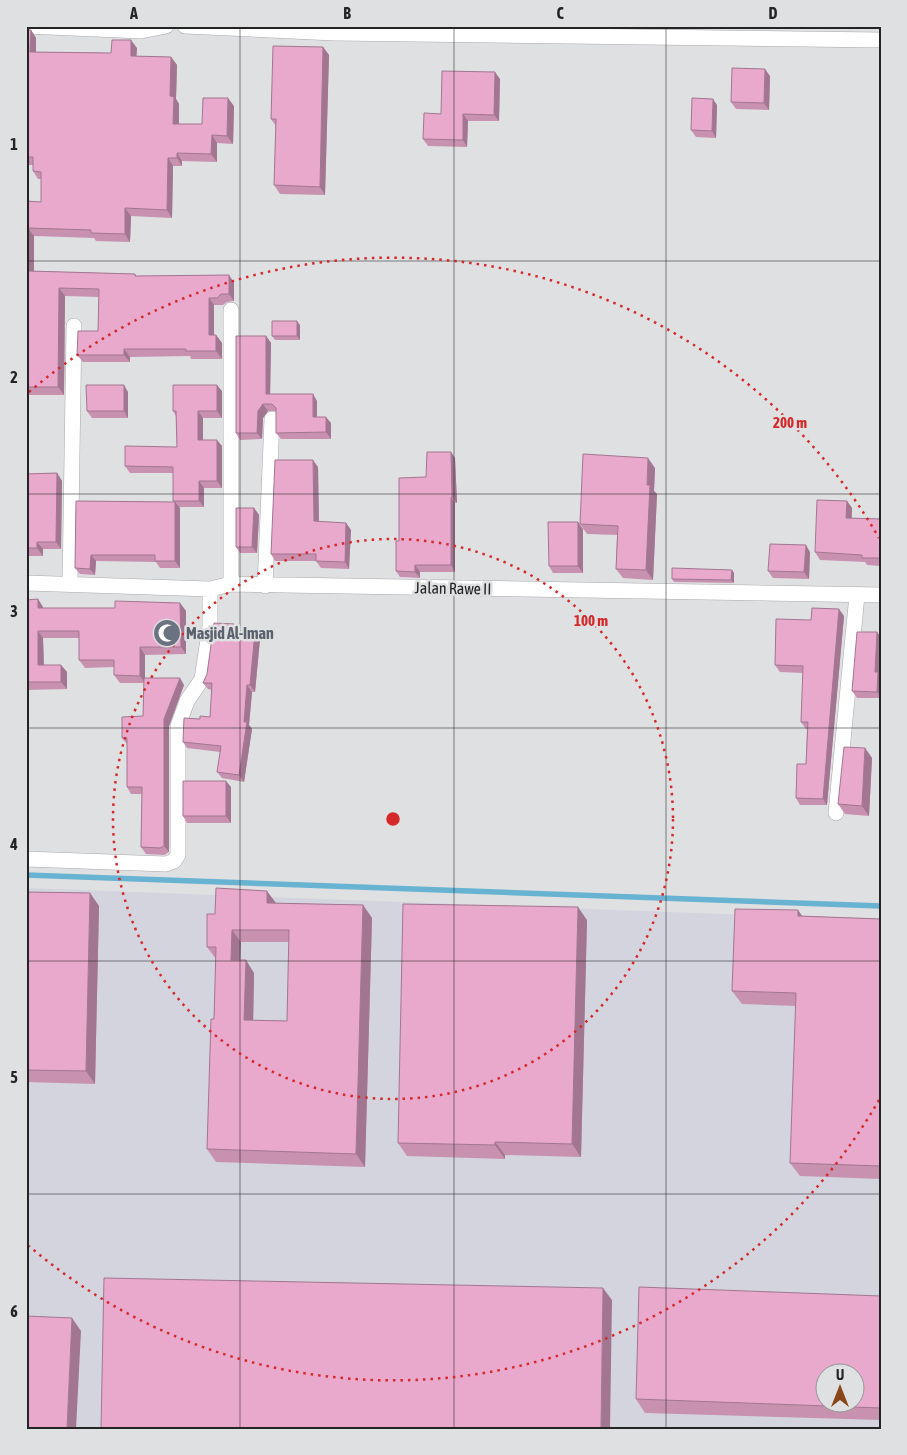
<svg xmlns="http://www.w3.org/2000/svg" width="907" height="1455" font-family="'Asap Condensed',sans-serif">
<rect width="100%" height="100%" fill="#dfe0e2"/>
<path fill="#d3d4de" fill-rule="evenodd" d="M26,888L881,920V1429H26ZM824,1372H854V1402H824Z"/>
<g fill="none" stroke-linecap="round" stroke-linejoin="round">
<path stroke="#68b2d2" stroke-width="5.5" d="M26,875L881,906"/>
<g stroke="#a8a8ab" stroke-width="16">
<path id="minor" d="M26,26L141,31L166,26
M185,26L334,33L881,40
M231,310V584
M26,583L210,589L231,584L881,595
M70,584L74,326
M265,586L272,419
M836,813L857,595
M26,859L166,864L174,861L178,855V726L187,701L202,679L210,626V589"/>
</g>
<use href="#minor" stroke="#fff" stroke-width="15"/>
</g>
<path fill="#c891b0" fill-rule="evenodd" d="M26,30H31L36,38V52L111,53L137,48L136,56L171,57L177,65L176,99L179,104V124H202L234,106L233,144L217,143V162L182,161V166H173L172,218L131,216L130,242L96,241L94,238L34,236V271L135,274L136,276L229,275L234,283V301L227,302L223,305H214V335H216L222,343V359H191L190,356L130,357V362H83L77,355L98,331L99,297L65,296L64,395H26V201L41,202V179H38L33,171V165H26Z
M323,47L329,55L325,195L280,194L274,185L276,126L271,119Z
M770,76L769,110L736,109L731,102Z
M500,79L499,121H468L467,147L428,146L423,139L441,114Z
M717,105L716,138L696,137L691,130Z
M300,325V340H275L272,336Z
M266,336L271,343L270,394L317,401V417L331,423V439H281L276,433V411H268L263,418L262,439L240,440L236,433Z
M222,391V418H203V440L222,446V488H204V507H179L180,508V568H160L156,562L96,561L95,575L80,574L75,568L76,501L174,502L173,501V473H130L125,466L177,447L176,416L173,411Z
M128,392V418H92L87,411Z
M451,452L455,458L457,503H455V572H420V578L400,577L396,571L426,477Z
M318,467L319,522L346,523L351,530L349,569L321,568L316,561H275L271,554Z
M655,468L654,491L657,494L653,580L623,578L616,569L617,535L587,534L580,524Z
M57,473L62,481L61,549H43V556H26V474Z
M847,501L852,508V518L881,519V566L867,565L865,562L820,560L815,552Z
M254,508L259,515L257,553H240L236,547Z
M583,529V573H553L549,566Z
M810,552L809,579L773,578L768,571Z
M732,570L734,573V583L674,582L672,579Z
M38,599L43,608H115L180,603L186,611V654L145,655V678L184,685L169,726V852L164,855L146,854L141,847L142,794H131L127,787V744L122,738L143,716L144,683H120L114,675V667L85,668L79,660V638H43L44,665H61L67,672V689L26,690V600Z
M844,616L827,805H800L796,798L806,764L807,729H806L801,722L803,673L780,672L775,665L811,620Z
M234,624L238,631L255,632L260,639L255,692H252L249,725L252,729L244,782L222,778L217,772L220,752L187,748L183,742L200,719L210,717L212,690L208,689L203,683Z
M877,632L881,638L880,675L881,677V698H857L852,691Z
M865,748L872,758L869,816L845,814L838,804Z
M231,787V823H187L183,816Z
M26,892L90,893L99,906L95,1084L26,1082Z
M276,903L363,905L372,918L365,1167L216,1162L207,1149L214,1019L216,959L207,947L215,914ZM241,942H289L287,1021L253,1020L254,973L240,960Z
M803,916L881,919V1179L800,1176L790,1163L796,1006L742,1004L732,991Z
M587,920L581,1157L505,1155V1159L407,1156L398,1143Z
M881,1296V1420L645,1413L636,1399Z"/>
<path fill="#a27690" d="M31,30L36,38V60L30,52Z
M131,40L137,48L136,64L131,56Z
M323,47L329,55L325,195L320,187Z
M171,57L177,65L176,99L179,104V131L173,124L170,96Z
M765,69L770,76L769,110L764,103Z
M495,72L500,79L499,121L494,115Z
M228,98L234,106L233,144L227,136Z
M713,99L717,105L716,138L712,131Z
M463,114L468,121L467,147L463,140Z
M212,135L217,143V162L211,154Z
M177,153L182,161V166L177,158Z
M168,158L173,166L172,218L167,210Z
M125,208L131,216L130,242L125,234Z
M28,228L34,236V279L28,271Z
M229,275L234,283V301L229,294Z
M59,288L65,296L64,395L58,387Z
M209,298L214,305V343L209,335Z
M297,321L300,325V340L297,336Z
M216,335L222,343V359L216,351Z
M266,336L271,343L270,401L266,394Z
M124,349L130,357V362L124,355Z
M124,385L128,392V418L124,411Z
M217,385L222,391V418L217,411Z
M313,394L317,401V424L313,417Z
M263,404L268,411L263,418L262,439L257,433L258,411Z
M198,411L203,418V446L198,440Z
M326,417L331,423V439L326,432Z
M217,440L222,446V488L217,481Z
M451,452L455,458L457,503L452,497Z
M648,458L655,468L654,491L657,494L653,580L646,570Z
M313,460L318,467L319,528L314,521Z
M57,473L62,481L61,549L56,542Z
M199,481L204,488V507L199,501Z
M451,497L455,503V572L451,565Z
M847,501L852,508L851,525L846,518Z
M175,502L180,508V568L175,561Z
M254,508L259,515L257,553L252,547Z
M578,522L583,529V573L578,566Z
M346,523L351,530L349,569L345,562Z
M37,542L43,549V556L37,548Z
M806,545L810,552L809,579L804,572Z
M91,555L96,561L95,575L90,569Z
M415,565L420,572V578L415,572Z
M732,570L734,573V583L731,580Z
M38,599L43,607V615L38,608Z
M180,603L186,611V654L181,647Z
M839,609L844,616L827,805L823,799Z
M234,624L239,631L234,630Z
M38,631L43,638L44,673L38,665Z
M255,632L260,639L255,692L250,685Z
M877,632L881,638L880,675L881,677V697L877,692L875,672Z
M140,647L145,655V683L140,676Z
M61,665L67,672V689L61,682Z
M180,678L184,685L169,726V852L164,846V719Z
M247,685L252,692L249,725L252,729L244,782L239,775Z
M865,748L872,758L869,816L862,806Z
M226,781L231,787V823L226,816Z
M267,891L276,903H267Z
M90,893L99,906L95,1084L86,1071Z
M363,905L372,918L365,1167L356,1154Z
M578,907L587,920L581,1157L572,1144Z
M798,910L808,924L798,916Z
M232,930L241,942L240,972L231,960Z
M246,960L254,973L253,1032L244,1020Z
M495,1142L505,1155V1159L495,1145Z
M603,1288L612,1300L610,1429H601Z
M72,1318L81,1331L76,1429H67Z"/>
<path fill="#e8a9cd" stroke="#a27690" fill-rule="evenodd" d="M26,30H31L30,52L111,53L112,40H131V56L171,57L170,96L174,97L173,124H202L203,98H228L227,136L212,135L211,154L177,153V158H168L167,210L125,208V234L91,233V230L28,228V271L135,274V276L229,275V294H221L217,298H209V335H216V351H186V349H124V355H77L78,331H98L99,289L59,288L58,387H26V201L41,202V172L33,171V157H26Z
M273,46L323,47L320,187L274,185L276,119H271Z
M732,68L765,69L764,103L731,102Z
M442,71L495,72L494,115L463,114V140L423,139L424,113L441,114Z
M692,98L713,99L712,131L691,130Z
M272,321H297V336H272Z
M236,336H266V394H313V417H326V432L276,433V408L272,404H263L258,411L257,433H236Z
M86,385H124V411H87Z
M173,385H217V411H198V440H217V481H199V501H173V467L125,466V446L177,447L176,411H173Z
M427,452H451L452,497H451V565H415V572L396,571V541H399V478L426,477Z
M583,454L648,458L647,485H650L646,570L616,569L618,526L580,524Z
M275,460H313L314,521L346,523L345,562L316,561V554H271Z
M57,473L56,542H37V548H26V474Z
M817,500L847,501L846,518L881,519V558H862V555L815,552Z
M76,501L175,502V561H155V555H91L90,569L75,568Z
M236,508H254L252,547H236Z
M548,522H578V566H549Z
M770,544L806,545L804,572L768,571Z
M672,568L732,570L731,580L672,579Z
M38,599V608H115V601L180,603L181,647H140V676L114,675V660H79V631H38V665H61V682H26V600Z
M812,608L839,609L823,799L796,798L797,764H806L808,722H801L803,666L775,665L776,619L811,620Z
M214,623L234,624V630L255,632L250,685H247L244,722H247L239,775L217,772L221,746L183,742L184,718L200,719V716L210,717L212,683H203L207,674Z
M857,632H877L875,672H878L877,692L852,691Z
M144,678H180L164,719V846L160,848L141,847L142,787H127V738H122V717L143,716Z
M844,747L865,748L862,806L838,804Z
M183,781H226V816H183Z
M216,888L267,891V903L363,905L356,1154L207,1149L211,1019H214L216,947H207V914H215ZM232,930H289L287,1021L244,1020L246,960H231Z
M26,892L90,893L86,1071L26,1070Z
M403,904L578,907L572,1144L495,1142V1145L398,1143Z
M735,909L798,910V916L881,919V1166L790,1163L796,993L732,991Z
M104,1278L603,1288L601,1429H101Z
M639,1287L881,1296V1408L636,1399ZM824,1372H854V1402H824Z
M26,1316L72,1318L67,1429H26Z"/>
<path fill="none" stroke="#242425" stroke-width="1" stroke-opacity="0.55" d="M240,26V1429M454,26V1429M666,26V1429M26,261H881M26,494H881M26,728H881M26,961H881M26,1194H881"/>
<g fill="none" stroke="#d62828" stroke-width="2.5" stroke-dasharray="2.5 5">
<circle cx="393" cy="819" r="280"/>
<path d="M879 1100A561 561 0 0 1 29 1246M29 392A561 561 0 0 1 879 538"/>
</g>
<defs>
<g id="mosque-disc" transform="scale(1.4375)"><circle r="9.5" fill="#6b7280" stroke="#dfe0e2"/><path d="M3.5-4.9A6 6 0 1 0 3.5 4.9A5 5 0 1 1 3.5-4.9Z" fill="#fff"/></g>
</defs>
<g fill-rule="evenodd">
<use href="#mosque-disc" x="167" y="633"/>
</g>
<g text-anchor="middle" stroke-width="5" stroke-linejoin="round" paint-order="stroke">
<g font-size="16" fill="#242425" stroke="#dfe0e2">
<text transform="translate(453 588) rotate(1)" y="6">Jalan Rawe II</text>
</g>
<g font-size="16" font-weight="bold" fill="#5b616d" stroke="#dfe0e2" text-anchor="start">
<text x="186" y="639">Masjid Al-Iman</text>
</g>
</g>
<circle cx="393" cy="819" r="8" fill="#d62828" stroke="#dfe0e2" stroke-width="2.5"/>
<g font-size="15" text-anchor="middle" font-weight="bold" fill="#d62828" stroke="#dfe0e2" stroke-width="5" stroke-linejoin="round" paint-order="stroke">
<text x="790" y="428">200 m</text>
<text x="591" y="626">100 m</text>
</g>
<rect width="907" height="1455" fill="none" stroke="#dfe0e2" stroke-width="55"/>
<g transform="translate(840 1388)"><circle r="24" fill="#dfe0e2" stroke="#949596"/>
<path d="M0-4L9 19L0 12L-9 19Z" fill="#894618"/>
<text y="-8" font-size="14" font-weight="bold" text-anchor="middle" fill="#242425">U</text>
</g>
<rect x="28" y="28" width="852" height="1400" fill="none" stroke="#242425" stroke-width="2"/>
<g font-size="16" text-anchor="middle" font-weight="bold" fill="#242425">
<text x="134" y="19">A</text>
<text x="347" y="19">B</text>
<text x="560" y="19">C</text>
<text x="773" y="19">D</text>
<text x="14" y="150">1</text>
<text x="14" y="383">2</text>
<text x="14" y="617">3</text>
<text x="14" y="850">4</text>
<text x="14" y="1083">5</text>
<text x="14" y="1317">6</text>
</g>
</svg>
